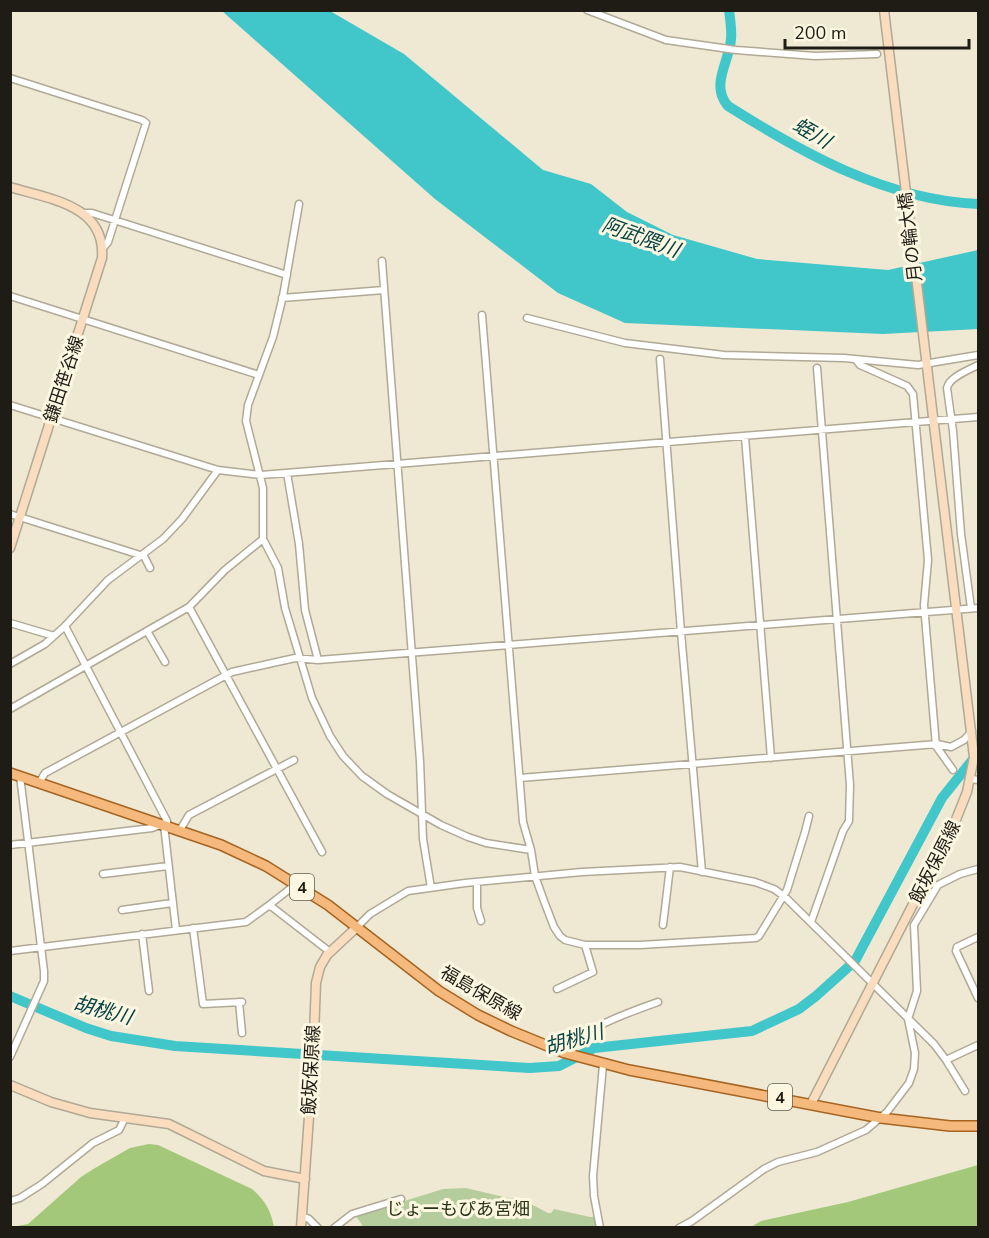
<svg xmlns="http://www.w3.org/2000/svg" width="989" height="1238" font-family="'Nunito Sans','Noto Sans JP',sans-serif">
<rect width="100%" height="100%" fill="#efe8d3"/>
<path fill="#b5cd9c" d="M466,1188L508,1198L521,1199L548,1213H551L554,1209L590,1217L602,1216L604,1227L364,1228L356,1216L443,1189Z"/>
<path fill="#a3c879" d="M149,1144L158,1145L252,1189C265,1200 271,1211 274,1227H11L28,1224L81,1177L95,1168L130,1148Z
M978,1165V1227H751L761,1221L848,1202Z"/>
<path fill="#41c6ca" d="M222,11H330L404,54L543,170L591,184L627,212L673,235L757,259L888,270L978,250V329L883,334L625,323L558,293L435,199Z"/>
<g fill="none" stroke-linecap="round" stroke-linejoin="round">
<path stroke="#41c6ca" stroke-width="10" d="M729,10C730,19 732,30 731,39C729,63 710,85 728,106C804,154 887,200 978,204
M10,996L86,1028L111,1036L175,1046L530,1068L559,1066L594,1048L752,1031L799,1009L816,996L855,961L942,798L978,753"/>
<g stroke="#b0a995" stroke-width="9">
<path id="street" d="M587,10L666,40L736,50L815,56L877,54
M10,78L142,120L146,123L108,242L103,248
M299,204L283,296L273,337L248,405L246,421L263,488V539L278,568L285,608L312,698L330,736L343,756L362,776L387,794L441,825L468,837L486,843L531,850
M84,213H92L287,275
M382,261L420,761L423,839L431,888
M10,296L259,375
M282,298L384,290
M482,315L523,822L531,850L535,876L544,901L554,927L560,936L565,940L585,945H640L756,938L759,936L787,890L805,832L809,816
M527,318L625,343L724,355L844,358L918,365L978,355
M660,359L681,632L702,872
M856,360L860,365L907,386L913,394L928,560L924,605L936,746L953,770
M10,405L218,470L261,475L978,417
M745,437L771,758
M287,473L299,544L305,610L318,660
M10,514L140,555
M143,554L150,568
M189,607L322,852
M971,608L961,534L953,431L947,388C949,377 969,370 978,365
M10,623L54,636
M65,626L167,821V826
M147,631L165,662
M10,664L45,644L64,627L108,580L163,539L182,519L218,470
M10,709L189,607L225,570L263,539
M520,778L937,744L951,747L964,740L972,731
M971,779L978,780
M39,783L45,773L232,672L295,658L318,660L978,608
M164,825L176,930
M180,830L189,815L294,760
M10,845L152,828L161,825
M103,874L168,866
M477,882V908L481,921
M268,906L296,884
M122,910L172,903
M811,922L843,831L849,821L850,785L817,368
M663,925L670,867
M193,928L203,1004L242,1002
M356,928L370,914L408,891L465,883L582,872L680,867L755,882L774,889L784,896L934,1044L946,1060L978,1045
M142,934L149,991
M978,937L957,947L956,951L978,998
M10,951L246,922L268,906L272,907L330,952
M557,989L593,972L585,945
M239,1002L242,1033
M560,1051C570,1045 579,1040 588,1033C601,1022 641,1008 658,1002
M10,1057L44,981V971L20,776
M946,1060L965,1091
M10,1201L20,1198L42,1184L93,1143L119,1130L125,1118
M302,1216L309,1219L318,1228
M334,1228L352,1214L401,1199
M600,1228L594,1196L593,1176L603,1065
M679,1228L692,1221L764,1169L778,1162L817,1152L866,1130L887,1112L909,1083L914,1069L915,1053L908,1019L917,991L914,925L938,885L960,874L978,869"/>
</g>
<g stroke="#b0a995" stroke-width="11">
<path id="secondary" d="M10,187C49,199 106,205 102,258L10,548
M10,1085L51,1102L90,1113L169,1124L264,1171L305,1179
M811,1104L955,822L967,792L974,757L884,10
M301,1228L313,1061L316,983L320,967L327,955L356,928"/>
</g>
<g stroke="#a66421" stroke-width="12">
<path id="primary" d="M10,773L221,845L266,866L328,905L439,991L478,1015L511,1031L565,1053L629,1070L881,1118L950,1126H978"/>
</g>
<use href="#street" stroke="#fff" stroke-width="6"/>
<use href="#secondary" stroke="#fadcbe" stroke-width="8"/>
<use href="#primary" stroke="#f5b97d" stroke-width="9"/>
</g>
<g text-anchor="middle" stroke-width="6" stroke-linejoin="round" paint-order="stroke">
<g fill="#fdf6e0" stroke="#625d52" stroke-width="1.5">
<rect x="290" y="874" width="24" height="26" rx="4.5"/>
<rect x="768" y="1084" width="24" height="26" rx="4.5"/>
</g>
<g font-size="16" font-weight="bold" fill="#1f1c15">
<text x="302" y="893">4</text>
<text x="780" y="1103">4</text>
</g>
<g font-size="18" fill="#1f1c15" stroke="#fdf6e0">
<text transform="translate(910 237) rotate(-97)" y="6">月の輪大橋</text>
<text transform="translate(64 379) rotate(-72)" y="6">鎌田笹谷線</text>
<text transform="translate(935 862) rotate(-63)" y="6">飯坂保原線</text>
<text transform="translate(481 993) rotate(30)" y="6">福島保原線</text>
<text transform="translate(311 1070) rotate(-87)" y="6">飯坂保原線</text>
</g>
<g font-size="18" fill="#273514" stroke="#fdf6e0">
<text x="458" y="1215">じょーもぴあ宮畑</text>
</g>
<g font-size="20" font-style="italic" fill="#074446" stroke="#fdf6e0">
<text transform="translate(812 133) rotate(30)" y="7">蛭川</text>
<text transform="translate(641 237) rotate(20)" y="7">阿武隈川</text>
<text transform="translate(103 1010) rotate(15)" y="7">胡桃川</text>
<text transform="translate(574 1039) rotate(-16)" y="7">胡桃川</text>
</g>
</g>
<rect width="989" height="1238" fill="none" stroke="#1f1c15" stroke-width="24"/>
<path d="M785 39v9h184v-9" fill="none" stroke="#1f1c15" stroke-width="3"/>
<text x="794" y="39" font-size="18" fill="#1f1c15" stroke="#fdf6e0" stroke-width="4.5" paint-order="stroke">200 m</text>
</svg>
